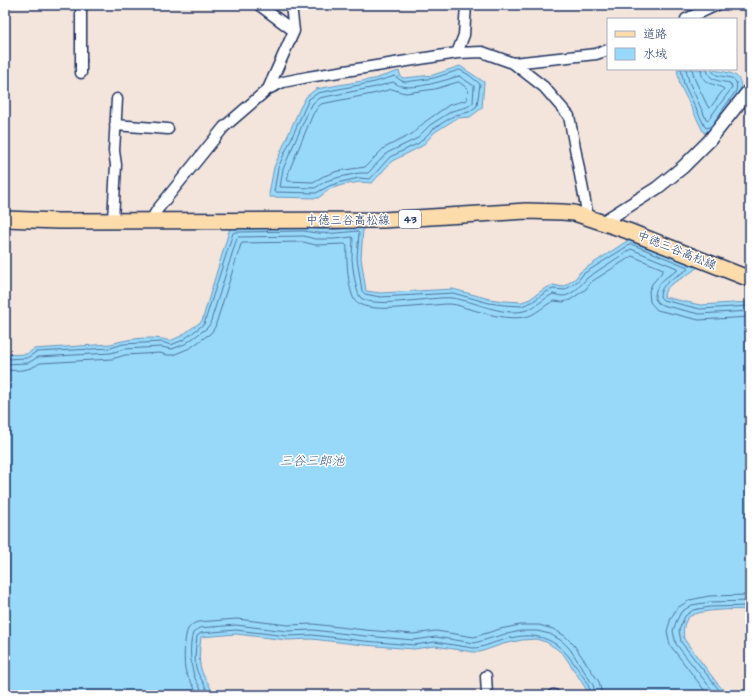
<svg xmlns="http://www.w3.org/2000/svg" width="755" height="700" font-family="'Architects Daughter','Klee One',sans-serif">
<rect width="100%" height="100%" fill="#f3e5dc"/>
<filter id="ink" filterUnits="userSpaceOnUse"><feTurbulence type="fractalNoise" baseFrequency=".025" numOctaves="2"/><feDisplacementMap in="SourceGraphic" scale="8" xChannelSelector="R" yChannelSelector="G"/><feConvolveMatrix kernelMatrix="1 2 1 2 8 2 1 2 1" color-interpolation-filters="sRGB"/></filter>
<g filter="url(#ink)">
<path fill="#98d9fa" stroke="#6695bc" d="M460,66L484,82L482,108L470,117L457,118L435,132L422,146L392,161L372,183L360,182L342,185L330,189L318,198L270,197L269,194L274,167L300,108L306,97L316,89L374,79L399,71L401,77L404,78L433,75Z
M677,69C689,69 728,69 736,76C741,80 741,86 741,93L713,130L704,133L680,85Z
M361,226L363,229L361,258L366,291L380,293L453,289L489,299L504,301L522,302L530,299L544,289L553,285L563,287L576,278L580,272L630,239L699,266C694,270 690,273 685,276C677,282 664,285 664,297L700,305L750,302V610C737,609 696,609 688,618C683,624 683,632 684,639L717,683L728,695H587L586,689L578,676L564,655L557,649L546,642L536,639L522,640L503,644L480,652H473L435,646L414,649L364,645L312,639L287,640L236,634L201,637C200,647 198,660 201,669C204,680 211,683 212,695H5V355L27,354L34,349L111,344C126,339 154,335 170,341L181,336L202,321L230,228L305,227C324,232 342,229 361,226Z"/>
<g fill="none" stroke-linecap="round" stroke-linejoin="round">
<path stroke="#4d739c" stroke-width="1" d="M681,69L684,84L705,127L707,128L711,126L736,91C741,69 714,83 712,69
M686,69L689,82L706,119L708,120L732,88L730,83C720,81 708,81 707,69
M692,69L695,80L708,107L710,108L724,89C714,82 702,87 701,69
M460,70L469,75L480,84L477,106L469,112L455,115L433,129L419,143L390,157L370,179L359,178L341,182L329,186L316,193L274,192L278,168L309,99L318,93L375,82L395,76L400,80L405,82L434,78Z
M459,76L474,86L473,103L467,107L452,111L430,125L416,139L387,153L368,173H359L340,177L326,181L315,188L280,187L283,169L308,112L313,103L319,98L376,87L393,82C396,83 398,86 402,86C415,90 446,80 459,76Z
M459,82L468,89L467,100L449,105L426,121L412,134L384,148L365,167L338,171L324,176L313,182L287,181L289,171L313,114L318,107L321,104L377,93L392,89L401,92L406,93L435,89Z
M5,359L27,358L36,352L111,348L123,344L162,342L171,345L183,340L204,324L233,233L235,232L304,231C323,235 339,233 357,231L359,233L357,258L362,291L365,294L380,297L453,293L489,303L504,305L522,306L532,302L546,292L553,289L565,290L578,281L583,274L631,244L688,267V269C677,277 660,282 660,297L663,300L700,309L750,306
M5,364L28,363L38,357L111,353L124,349L161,347L172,349L185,344L207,328L210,324L237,238L238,237L304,236L315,239H334L352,237L353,239C353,245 352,251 352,257C352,264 356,294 361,298C377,309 432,296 452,298C475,301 500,316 524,311C535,308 543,299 553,294C557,295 560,296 563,296C572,296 582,284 587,278L631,249L677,268V271C666,277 654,284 655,299L658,303L662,305L699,314L750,311
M5,370C18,371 29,371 40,363L112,359L125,355L160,353L167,355H173L190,348L211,333L215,327L241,244L243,243L303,242L316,245L345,244L347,246C346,257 348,294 356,302C371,315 429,304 450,304C457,304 464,308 470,309C487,314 507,320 525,317C536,315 544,305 554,301L563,302L570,300L586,289L591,282L632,256L663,269V271L652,284L649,291L650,302L657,310L699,320L750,317
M197,695C196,688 189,680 186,673C183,665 184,636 188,629C191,625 194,623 198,622L237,619L288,625L313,624L365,630L413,634L436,631L474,637L500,629L520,625H539L553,629L565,636L574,645L599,682L602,695
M203,695C202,688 197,684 195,678C190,666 189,645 193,633L199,628L236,625L287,631L313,630L365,636L414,640L436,637L474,643L502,635L521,631H537L550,634L562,641L570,649L593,685L596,695
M208,695C207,685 199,679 196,668C194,659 196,645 197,636L201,633L236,630L287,636L312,635L364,641L414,645L435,642L473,648C483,648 491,643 500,641C533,630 556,636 575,665C581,674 590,684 591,695
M708,695L670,645L667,631L671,618L677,608L690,600L709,596L750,595
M716,695L676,644L673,631L676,622L681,612L692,605L710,602L750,601
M723,695L681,642L679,630L685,616L693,610L710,607L750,606"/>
<g stroke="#1b2f5e" stroke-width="13">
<path id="minor" d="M259,5L294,31
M686,19L717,5
M457,53L464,35L466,5
M513,63L596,54L608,50
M81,73V5
M268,89L294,31L291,5
M115,125L168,129
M113,220L116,165L114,151L117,99
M151,220L157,210L224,127L268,89L283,82L308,77L457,53L482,52L513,63L544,87L569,116L588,217
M486,676L487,695
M553,695H554"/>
</g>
<g stroke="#1b2f5e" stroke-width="15">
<path id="tertiary" d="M603,222L657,188L683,167L709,141L750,89"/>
</g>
<g stroke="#1b2f5e" stroke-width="18">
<path id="primary" d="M5,219L58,221L383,220L526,211L562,212L574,213L628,231L750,279"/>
</g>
<use href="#minor" stroke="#fff" stroke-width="10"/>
<use href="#tertiary" stroke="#fff" stroke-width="12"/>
<use href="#primary" stroke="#fddcac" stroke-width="15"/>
</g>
</g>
<g text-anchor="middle" stroke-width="3" stroke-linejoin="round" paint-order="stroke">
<rect fill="#fff" stroke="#5f6d8e" stroke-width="1" x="399" y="210" width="22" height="18" rx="3"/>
<g font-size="11" font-weight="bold" fill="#1b2f5e">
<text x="410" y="223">43</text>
</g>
<g font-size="12" fill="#1b2f5e" stroke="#fff">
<text x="348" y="224">中徳三谷高松線</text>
<text transform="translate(677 250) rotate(22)" y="4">中徳三谷高松線</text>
</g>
<g font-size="13" font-style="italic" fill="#3a5a85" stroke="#fff">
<text x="312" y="465">三谷三郎池</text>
</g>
</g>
<rect width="755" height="700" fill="none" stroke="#fff" stroke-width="20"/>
<rect x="10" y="10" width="735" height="680" fill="none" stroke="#1b2f5e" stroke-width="1.5" filter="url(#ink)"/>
<rect x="607" y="18" width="130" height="52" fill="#ffffff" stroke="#a4acbf"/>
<rect x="615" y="31" width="20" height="6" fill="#fddcac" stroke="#a4acbf"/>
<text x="643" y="38" font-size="12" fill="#1b2f5e">道路</text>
<rect x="615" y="48" width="20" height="12" fill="#98d9fa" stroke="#a4acbf"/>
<text x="643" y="58" font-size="12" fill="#1b2f5e">水域</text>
</svg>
